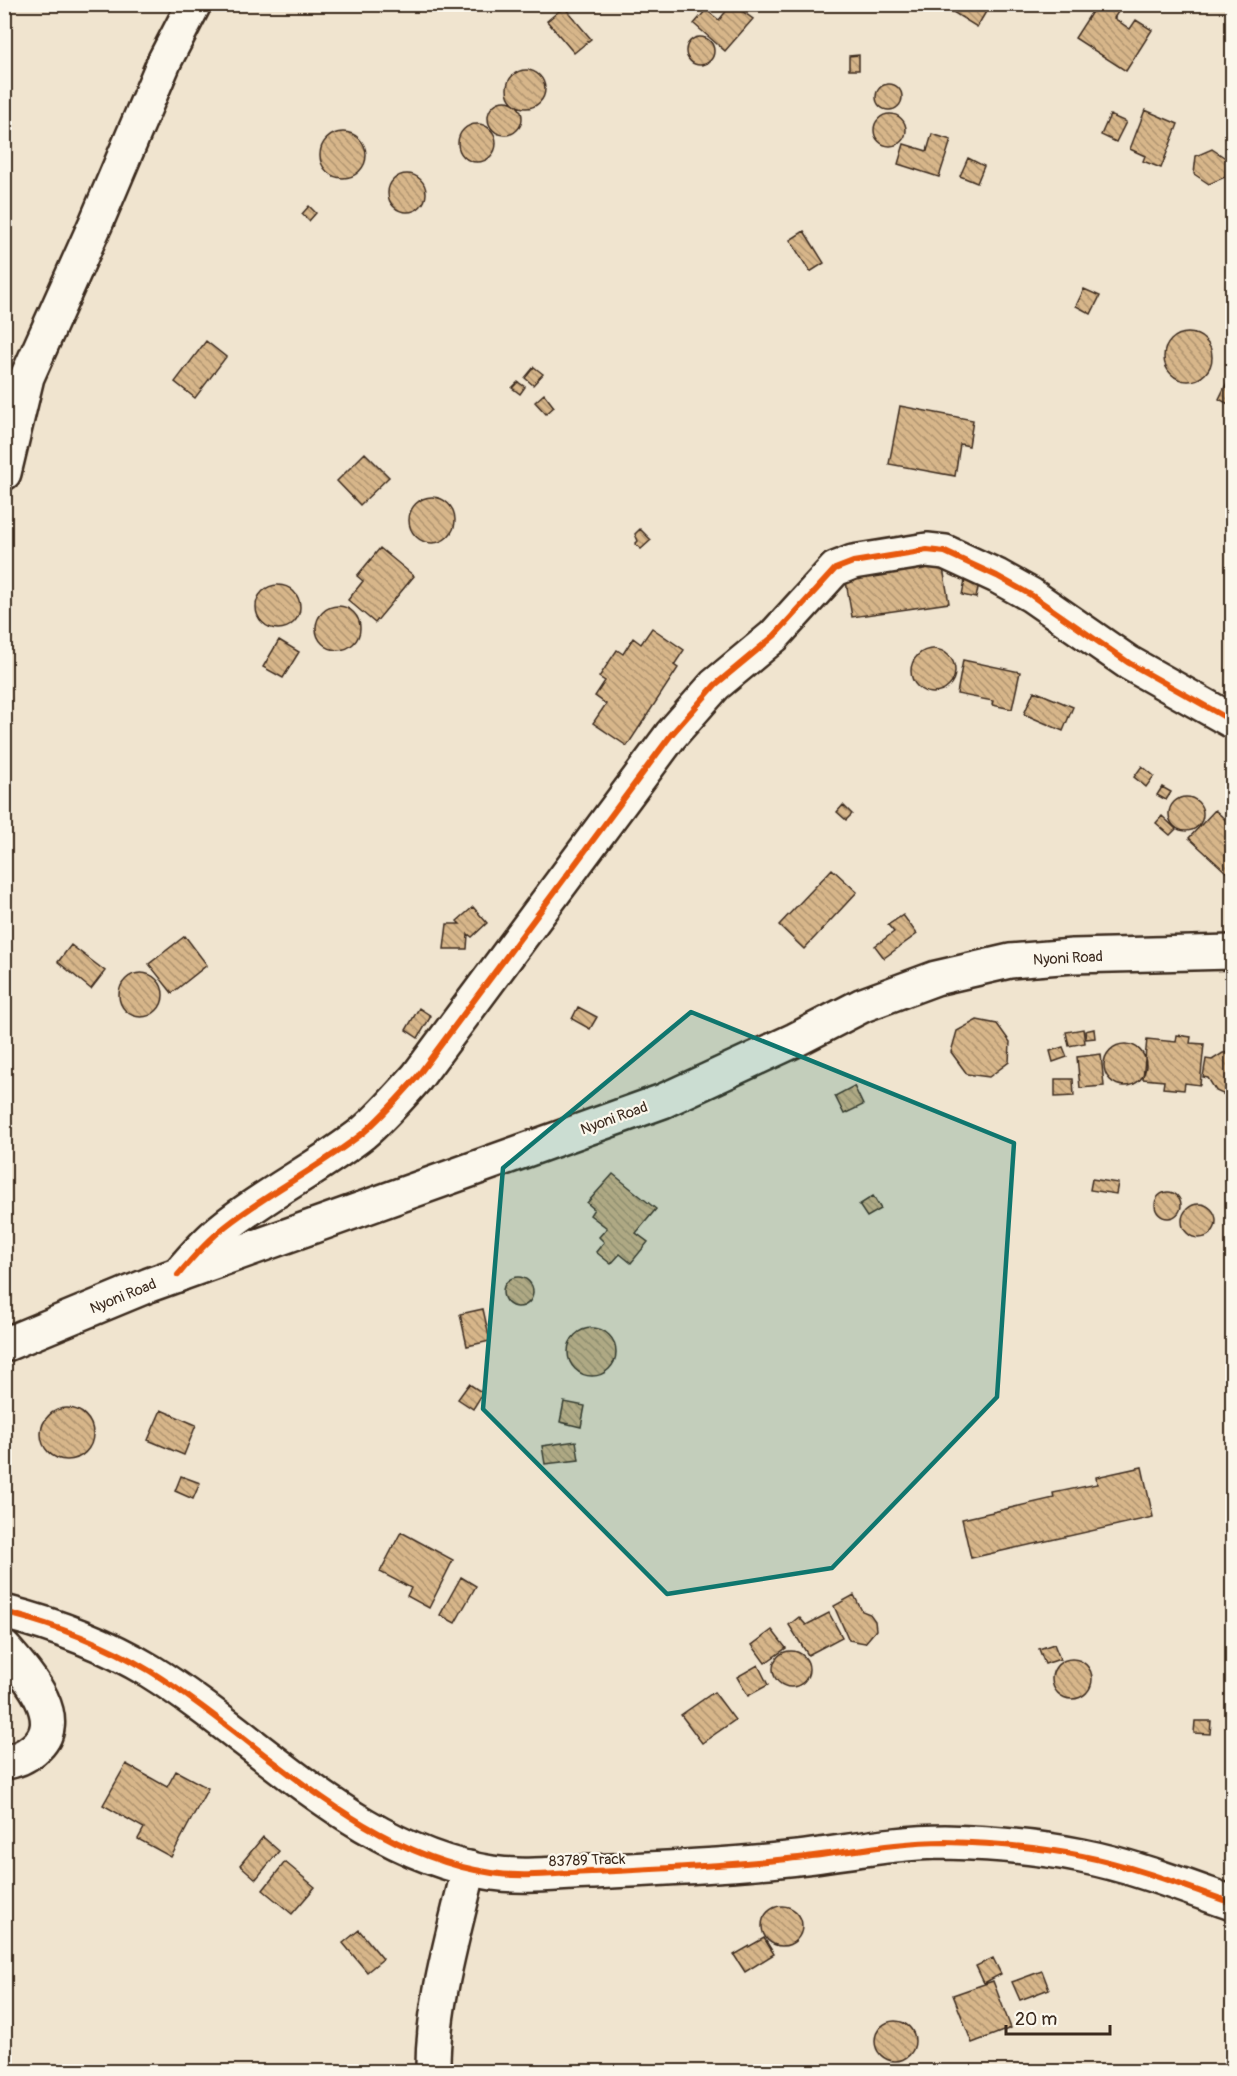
<svg xmlns="http://www.w3.org/2000/svg" width="1237" height="2076" font-family="Pangolin,sans-serif">
<defs>
<pattern id="building-back-hatch" width="6" height="6" patternUnits="userSpaceOnUse" patternTransform="scale(1.5)"><rect width="6" height="6" fill="#d7b68a"/><path d="M-1 5l2 2M0 0l6 6M5-1l2 2" fill="none" stroke="#b09470"/></pattern>
</defs>
<rect width="100%" height="100%" fill="#f0e4cf"/>
<filter id="ink" filterUnits="userSpaceOnUse"><feTurbulence type="fractalNoise" baseFrequency=".0167" numOctaves="2"/><feDisplacementMap in="SourceGraphic" scale="12" xChannelSelector="R" yChannelSelector="G"/><feConvolveMatrix kernelMatrix="1 2 1 2 8 2 1 2 1" color-interpolation-filters="sRGB"/></filter>
<g filter="url(#ink)">
<path fill="url(#building-back-hatch)" stroke="#3b2a1e" stroke-width="1.5" d="M732,4L753,19L725,51L694,24L706,10L719,20Z
M940,4H990V5L977,27Z
M1101,4H1112L1120,9L1114,18L1130,29L1136,20L1152,30L1126,71L1075,38L1095,7L1098,9Z
M564,7L591,39L574,53L547,21Z
M686 51a14 14 0 1 1 28 0a14 14 0 1 1-28 0Z
M859,55V70H849V56Z
M507 89a19 19 0 1 1 38 0a19 19 0 1 1-38 0Z
M876 97a13 13 0 1 1 26 0a13 13 0 1 1-26 0Z
M488 118a17 17 0 1 1 34 0a17 17 0 1 1-34 0Z
M1145,110L1178,124L1161,168L1143,161L1145,156L1130,149Z
M874 130a16 16 0 1 1 32 0a16 16 0 1 1-32 0Z
M1110,115L1126,122L1116,142L1101,135Z
M458 143a19 19 0 1 1 38 0a19 19 0 1 1-38 0Z
M320 155a23 23 0 1 1 46 0a23 23 0 1 1-46 0Z
M932,134L951,140L939,177L898,164L904,144L927,151Z
M1212,149L1227,159L1225,177L1209,184L1194,174L1196,156Z
M968,158L984,166L977,183L960,176Z
M388 193a19 19 0 1 1 38 0a19 19 0 1 1-38 0Z
M309,206L316,213L309,221L302,214Z
M804,231L824,263L810,272L790,240Z
M1084,289L1100,296L1091,314L1076,306Z
M1164 357a24 24 0 1 1 48 0a24 24 0 1 1-48 0Z
M206,341L226,357L195,398L175,382Z
M534,367L543,374L533,385L525,378Z
M1232,372V406L1219,399Z
M518,382L525,387L520,394L512,388Z
M544,394L554,407L546,414L535,402Z
M900,406L973,420L969,446L960,444L955,476L889,464Z
M365,453L389,477L360,505L337,481Z
M409 520a23 23 0 1 1 46 0a23 23 0 1 1-46 0Z
M640,529L651,540L641,549L635,544L638,541L635,534Z
M380,548L414,576L375,623L348,600L363,581L357,576Z
M941,556L949,603L852,617L844,570Z
M965,580L979,583L976,598L962,595Z
M256 607a22 22 0 1 1 44 0a22 22 0 1 1-44 0Z
M316 628a22 22 0 1 1 44 0a22 22 0 1 1-44 0Z
M652,628L684,650L674,665L678,668L627,746L593,723L606,704L595,696L605,681L599,677L617,650L623,654L633,638L641,644Z
M279,640L299,652L283,678L263,667Z
M911 671a22 22 0 1 1 44 0a22 22 0 1 1-44 0Z
M963,660L1020,672L1012,709L992,705L993,701L957,694Z
M1034,691L1073,707L1063,731L1024,714Z
M1142,766L1154,776L1146,787L1134,777Z
M1162,787L1171,792L1166,800L1157,795Z
M1169 814a17 17 0 1 1 34 0a17 17 0 1 1-34 0Z
M843,805L852,814L846,820L837,812Z
M1215,810L1232,826L1230,847L1232,869L1228,874L1189,838Z
M1162,816L1176,829L1170,835L1156,823Z
M832,869L857,892L804,949L779,925Z
M473,907L487,923L472,937L468,934L467,949H444L447,924H460L457,921Z
M903,915L917,934L884,958L875,946L894,932L888,925Z
M185,936L207,965L172,993L149,964Z
M71,945L105,971L91,989L58,962Z
M119 995a22 22 0 1 1 44 0a22 22 0 1 1-44 0Z
M578,1007L597,1017L590,1029L572,1019Z
M419,1008L431,1016L418,1038L406,1030Z
M977,1020L997,1024L1010,1042L1009,1062L989,1077L967,1074L951,1052L957,1031Z
M1083,1029L1085,1043L1069,1046L1066,1032Z
M1094,1029L1095,1038L1086,1039L1085,1031Z
M1177,1035L1191,1037L1190,1043L1204,1044L1200,1085L1185,1083L1184,1090L1163,1088L1164,1081L1143,1079L1147,1039L1176,1042Z
M1104 1065a21 21 0 1 1 42 0a21 21 0 1 1-42 0Z
M1063,1047L1067,1057L1053,1062L1050,1051Z
M1232,1052V1094L1225,1095L1216,1091L1208,1078L1203,1077L1206,1059L1212,1060L1223,1053Z
M1101,1054L1104,1086L1080,1088L1077,1057Z
M1055,1079H1073L1074,1096L1055,1097Z
M854,1086L863,1105L844,1114L835,1096Z
M613,1174L656,1209L636,1233L648,1242L631,1263L620,1254L611,1264L596,1252L604,1242L599,1237L607,1228L590,1215L594,1209L587,1203Z
M1092,1179L1118,1183L1116,1194L1090,1190Z
M1155 1205a13 13 0 1 1 26 0a13 13 0 1 1-26 0Z
M873,1196L881,1209L867,1217L859,1205Z
M1231,1200H1232V1222L1229,1221Z
M1182 1221a17 17 0 1 1 34 0a17 17 0 1 1-34 0Z
M503 1292a15 15 0 1 1 30 0a15 15 0 1 1-30 0Z
M483,1309L490,1341L467,1346L460,1314Z
M568 1352a24 24 0 1 1 48 0a24 24 0 1 1-48 0Z
M469,1384L483,1393L473,1409L458,1399Z
M564,1402L585,1406L581,1427L560,1422Z
M41 1434a26 26 0 1 1 52 0a26 26 0 1 1-52 0Z
M161,1410L196,1425L184,1455L148,1440Z
M576,1441L579,1460L545,1464L542,1446Z
M1142,1467L1153,1517L971,1558L962,1519L1054,1498L1053,1493L1097,1484L1096,1477Z
M181,1476L200,1483L193,1499L175,1491Z
M401,1532L453,1560L429,1608L407,1596L411,1588L380,1572Z
M461,1577L476,1586L455,1623L440,1615Z
M854,1595L862,1611L870,1614L875,1621L876,1630L865,1643L849,1640L834,1606Z
M829,1613L842,1637L808,1655L789,1625L799,1617L806,1625Z
M772,1630L786,1648L765,1663L752,1645Z
M1054,1644L1060,1659L1045,1664L1039,1649Z
M773 1669a18 18 0 1 1 36 0a18 18 0 1 1-36 0Z
M1052 1679a20 20 0 1 1 40 0a20 20 0 1 1-40 0Z
M758,1665L768,1685L748,1696L737,1677Z
M714,1692L735,1720L702,1743L681,1715Z
M1195,1721H1211L1210,1734L1194,1733Z
M126,1764L167,1787L176,1771L208,1788L171,1857L138,1839L144,1828L103,1805Z
M263,1837L279,1851L256,1879L240,1865Z
M285,1862L315,1887L292,1914L263,1890Z
M762 1926a20 20 0 1 1 40 0a20 20 0 1 1-40 0Z
M359,1930L383,1959L367,1972L343,1943Z
M764,1938L774,1954L745,1972L734,1955Z
M993,1958L1001,1974L984,1983L976,1966Z
M1042,1971L1049,1989L1020,2000L1012,1982Z
M993,1981L1011,2028L972,2043L953,1995Z
M875 2041a20 20 0 1 1 40 0a20 20 0 1 1-40 0Z"/>
<g fill="none" stroke-linecap="round" stroke-linejoin="round">
<g stroke="#3b2a1e" stroke-width="38">
<path id="minor" d="M4,473L27,377L96,223L165,60L194,4
M178,1275C193,1257 208,1240 226,1226C269,1192 320,1167 363,1133C383,1116 400,1096 417,1077L671,735L715,685L774,636L835,569L853,562L927,550L945,552L997,576L1031,595L1129,663L1232,721
M4,1648C25,1672 70,1720 34,1749C26,1756 16,1761 4,1762
M433,2072C432,2003 454,1934 469,1868"/>
</g>
<g stroke="#3b2a1e" stroke-width="38">
<path id="tertiary" d="M4,1345L149,1285L663,1101L795,1040L863,1005L936,978L1010,961L1073,956L1232,952
M4,1612C55,1625 105,1644 150,1671C261,1740 357,1853 492,1873C524,1878 559,1873 591,1872C656,1869 722,1866 788,1859C840,1854 892,1842 945,1842C989,1843 1038,1847 1082,1856C1133,1866 1184,1886 1232,1903"/>
</g>
<use href="#minor" stroke="#fbf7ec" stroke-width="33"/>
<use href="#tertiary" stroke="#fbf7ec" stroke-width="33"/>
<g stroke="#fbf7ec" stroke-width="10">
<path id="cycleway" d="M178,1275C193,1257 208,1240 226,1226C269,1192 320,1167 363,1133C383,1116 400,1096 417,1077L671,735L715,685L774,636L835,569L853,562L927,550L945,552L997,576L1031,595L1129,663L1232,721
M4,1612C55,1625 105,1644 150,1671C261,1740 357,1853 492,1873C524,1878 559,1873 591,1872C656,1869 722,1866 788,1859C840,1854 892,1842 945,1842C989,1843 1038,1847 1082,1856C1133,1866 1184,1886 1232,1903"/>
</g>
<use href="#cycleway" stroke="#e8590c" stroke-width="6"/>
</g>
</g>
<path fill="#0f766e" fill-opacity="0.2" stroke="#0f766e" stroke-width="4.5" stroke-linejoin="round" d="M691,1012L1014,1143L997,1397L832,1568L667,1594L483,1409L503,1168Z"/>
<g text-anchor="middle" stroke-width="4.5" stroke-linejoin="round" paint-order="stroke">
<g font-size="15" fill="#3b2a1e" stroke="#fbf7ec">
<text transform="translate(1068 958) rotate(-3)" y="5">Nyoni Road</text>
<text transform="translate(614 1118) rotate(-20)" y="5">Nyoni Road</text>
<text transform="translate(123 1296) rotate(-22)" y="5">Nyoni Road</text>
<text transform="translate(587 1860) rotate(-2)" y="5">83789 Track</text>
</g>
</g>
<rect width="1237" height="2076" fill="none" stroke="#fbf7ec" stroke-width="24"/>
<rect x="12" y="12" width="1213" height="2052" fill="none" stroke="#3b2a1e" stroke-width="2" filter="url(#ink)"/>
<path d="M1006 2025v9h104v-9" fill="none" stroke="#3b2a1e" stroke-width="3"/>
<text x="1015" y="2025" font-size="18" fill="#3b2a1e" stroke="#fbf7ec" stroke-width="4.5" paint-order="stroke">20 m</text>
</svg>
